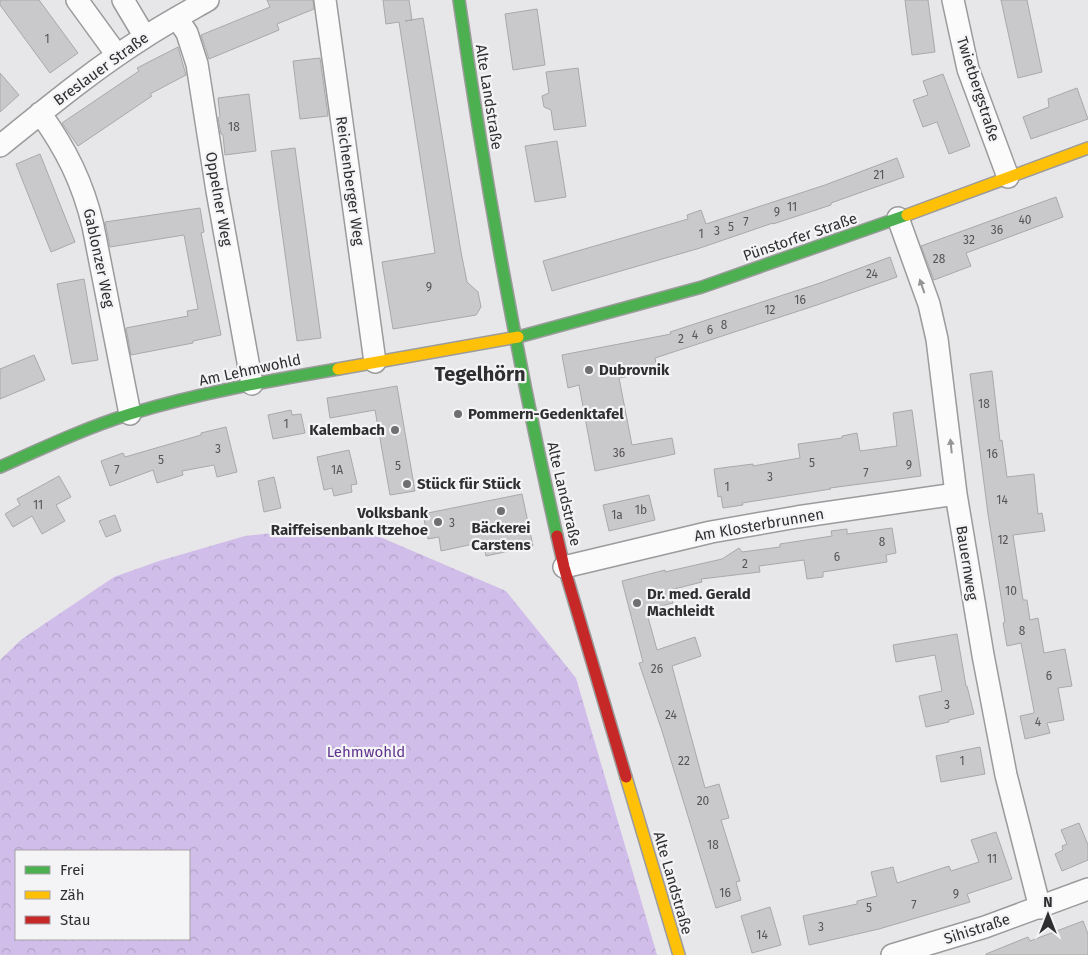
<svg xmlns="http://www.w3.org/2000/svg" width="1088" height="955" font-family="'Fira Sans',sans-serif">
<defs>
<pattern id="forest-crowns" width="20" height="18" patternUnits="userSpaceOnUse" patternTransform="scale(1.25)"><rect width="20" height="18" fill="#d0bde9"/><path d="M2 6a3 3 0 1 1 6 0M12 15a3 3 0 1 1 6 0" fill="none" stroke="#b3a3c8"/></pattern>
</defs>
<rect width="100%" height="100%" fill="#e7e6e8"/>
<path fill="url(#forest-crowns)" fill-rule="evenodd" d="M352,525L506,591L576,678L657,955H0V660L22,639L114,577L159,561L245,536ZM16,851H189V939H16Z"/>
<path fill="#c9c8ca" stroke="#a9a8aa" d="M0,0H39L78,53L50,73L0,5Z
M267,0H313L314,9L277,24L279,30L209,59L201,35L270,7Z
M383,0H409L412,20L405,21L423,18L461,252L467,282L478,292L481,307L476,315L393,329L382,262L435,253L399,22L386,24Z
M905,0H928L935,52L912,55Z
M1001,0H1027L1042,72L1018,78Z
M537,9L545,65L513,70L505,14Z
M178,47L186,75L150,94L152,96L78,146L62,123L139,71L137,68Z
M320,58L328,116L300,119L293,61Z
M578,68L586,126L554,130L551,110L544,107L542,96L549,93L546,72Z
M0,73L19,95L0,112Z
M943,74L970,146L949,154L937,122L923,127L913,100L928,95L923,81Z
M1077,88L1088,119L1031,139L1023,117L1049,107L1048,99Z
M249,94L256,151L225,155L223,135L221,134L218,118L220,116L218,98Z
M557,141L566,197L535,202L525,146Z
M295,148L321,338L297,341L271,151Z
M40,154L75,242L51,252L16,164Z
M897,158L904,177L831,203V205L773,224V223L700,248L552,291L543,261L688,219L687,215L701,210L706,224L825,185Z
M1056,197L1063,217L966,253L971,266L934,280L921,246Z
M200,208L204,232L201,233L221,335L193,341V343L131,355L126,328L188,316L187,311L198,309L184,235L110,247L105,222Z
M890,257L897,277L817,305L655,358L657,371L619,378L632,445L672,438L675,454L595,471L579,385L568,388L562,355L671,334L670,332L820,283Z
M84,279L98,360L72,364L57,284Z
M34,355L45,380L0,399V369Z
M992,371L1000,441L1002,440L1007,477L1034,474L1038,514L1042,513L1045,531L1013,535L1023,600H1027L1030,620L1038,618L1044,653L1065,649L1072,686L1058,688L1064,720L1047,723L1050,733L1025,739L1020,716L1034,713V711L1021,643L1007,646L1003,623L1005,622L988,514L970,374Z
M397,386L415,491L390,495L375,410L330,418L327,398Z
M291,410L292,415L301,414L305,433L273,439L268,415Z
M912,410L921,476L830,488L831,489L742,503L743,505L723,508L721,496L718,497L714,469L737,466L753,464V466L800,458L798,444L842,438V436L857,433L860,451L897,446L893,413Z
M226,427L237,472L217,477L214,465L182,471L183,475L157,483L153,470L110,486L101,461L123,453L125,457L201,435V433Z
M349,450L357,484L351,485L352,492L334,496L332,488L324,490L317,457Z
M59,476L71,497L56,505L65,521L42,534L32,516L13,527L5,514L20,505L17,499Z
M274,477L281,508L264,512L258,481Z
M522,494L533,546L486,556L483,542L441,551L439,537L428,539L423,514Z
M649,495L655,520L609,531L603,505Z
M115,515L121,531L106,537L99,521Z
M892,528L896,553L886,555L887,562L823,572V577L807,579L804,560L759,566L760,572L701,579L702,582L670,590L673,603L646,610L657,650L695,637L701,656L672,666L705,788L719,784L729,818L721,820L740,881L736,882L741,900L716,908L662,731L639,663L643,662L622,581L665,570V572L722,559L739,548L742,552L780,547V544L832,536L831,531L847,529V534Z
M957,634L966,686H967L974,714L949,720V722L926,727L919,696L942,691L935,655L896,662L893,645Z
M980,747L985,774L941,782L936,756Z
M1079,823L1088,845V860L1062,871L1055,854L1063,850L1062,846L1067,844L1061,830Z
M996,832L1012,879L967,894L970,902L879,929L809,945L803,916L857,904V901L877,896L871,872L893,867L897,883L949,866L951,871L979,862L971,840Z
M770,907L781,945L752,953L741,916Z
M1083,921L1088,934V955H986V954L1028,937L1030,941Z"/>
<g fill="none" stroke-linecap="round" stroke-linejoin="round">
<g stroke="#9b9b9c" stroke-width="24">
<path id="street" d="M77,0L117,55
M123,0L145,37
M325,0L375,362
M953,0L968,69L1008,177
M177,18L187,33L197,64L217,191L252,384
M40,113C66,149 83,183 93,226L130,414
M0,146C47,108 94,69 145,37C165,24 187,12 208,0
M898,218L929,304L937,339L956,494L983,655L1006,775L1040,908
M564,567L711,532L797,517L956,494
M892,955L985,927L1088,889"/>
</g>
<g stroke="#9b9b9c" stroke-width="14">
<path id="fast" d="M459,0C485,180 517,359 557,536
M518,337L702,287L907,215
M0,467C43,448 85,428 130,414C198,393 268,381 338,369"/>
</g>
<g stroke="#9b9b9c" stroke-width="14">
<path id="slow" d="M907,215L1088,148
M338,369L518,337
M626,777L679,955"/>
</g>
<g stroke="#9b9b9c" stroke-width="14">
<path id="jam" d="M557,536L564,567L626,777"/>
</g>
<use href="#street" stroke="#fbfbfc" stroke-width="21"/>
<use href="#fast" stroke="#4caf50" stroke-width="11"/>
<use href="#slow" stroke="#ffc107" stroke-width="11"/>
<use href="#jam" stroke="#c62828" stroke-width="11"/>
</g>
<defs><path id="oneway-solid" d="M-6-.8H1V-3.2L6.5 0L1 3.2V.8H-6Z" transform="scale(1.25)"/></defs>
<g fill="#959496">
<use href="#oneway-solid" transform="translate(922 286) rotate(-109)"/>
<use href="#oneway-solid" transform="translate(951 446) rotate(-96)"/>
</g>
<g fill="#6f6e70" stroke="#f4f3f6" stroke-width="2">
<circle cx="589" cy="370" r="5"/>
<circle cx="458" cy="414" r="5"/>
<circle cx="395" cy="430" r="5"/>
<circle cx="407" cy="484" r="5"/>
<circle cx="501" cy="511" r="5"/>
<circle cx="438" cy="522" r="5"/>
<circle cx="637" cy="603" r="5"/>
</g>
<g text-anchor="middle" stroke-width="4.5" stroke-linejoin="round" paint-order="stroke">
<g font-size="12" fill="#565456">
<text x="47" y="43">1</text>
<text x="234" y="131">18</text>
<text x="879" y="179">21</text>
<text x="792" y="211">11</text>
<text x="777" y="216">9</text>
<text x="1025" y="224">40</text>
<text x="746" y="226">7</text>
<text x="731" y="231">5</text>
<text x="997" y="234">36</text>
<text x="717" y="235">3</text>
<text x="701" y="238">1</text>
<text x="969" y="244">32</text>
<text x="939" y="263">28</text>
<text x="872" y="278">24</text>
<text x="429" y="291">9</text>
<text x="800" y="304">16</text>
<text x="770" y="314">12</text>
<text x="724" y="329">8</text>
<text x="710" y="334">6</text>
<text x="695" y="339">4</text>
<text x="681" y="343">2</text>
<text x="984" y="408">18</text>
<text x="286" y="428">1</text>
<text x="218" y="453">3</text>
<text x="619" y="457">36</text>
<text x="992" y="458">16</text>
<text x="161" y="464">5</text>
<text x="812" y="467">5</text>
<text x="909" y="469">9</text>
<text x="398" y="470">5</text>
<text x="117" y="474">7</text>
<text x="337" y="474">1A</text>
<text x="866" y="477">7</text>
<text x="770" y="481">3</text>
<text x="727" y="491">1</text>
<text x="1002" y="504">14</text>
<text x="38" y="509">11</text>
<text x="641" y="514">1b</text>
<text x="617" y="519">1a</text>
<text x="452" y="527">3</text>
<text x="1003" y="544">12</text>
<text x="882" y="546">8</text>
<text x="837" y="561">6</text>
<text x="745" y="568">2</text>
<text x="1011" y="595">10</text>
<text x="1022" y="635">8</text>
<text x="657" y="673">26</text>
<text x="1049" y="680">6</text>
<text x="947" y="709">3</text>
<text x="671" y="719">24</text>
<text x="1038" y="726">4</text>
<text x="684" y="765">22</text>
<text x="962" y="765">1</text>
<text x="703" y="805">20</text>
<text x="713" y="849">18</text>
<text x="992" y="863">11</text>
<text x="725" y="897">16</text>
<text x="956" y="898">9</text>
<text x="914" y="909">7</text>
<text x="869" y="912">5</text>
<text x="821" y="931">3</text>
<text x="762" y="939">14</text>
</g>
<g font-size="15" fill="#2f2e30" stroke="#f4f3f6">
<text transform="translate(101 69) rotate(-36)" y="5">Breslauer Straße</text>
<text transform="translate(978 89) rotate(72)" y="5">Twietbergstraße</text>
<text transform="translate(489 97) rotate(81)" y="5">Alte Landstraße</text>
<text transform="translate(350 181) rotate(82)" y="5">Reichenberger Weg</text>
<text transform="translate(219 199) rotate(80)" y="5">Oppelner Weg</text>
<text transform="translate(800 237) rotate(-19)" y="5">Pünstorfer Straße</text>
<text transform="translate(99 258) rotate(78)" y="5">Gablonzer Weg</text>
<text transform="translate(250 370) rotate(-12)" y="5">Am Lehmwohld</text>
<text transform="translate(564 494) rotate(77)" y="5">Alte Landstraße</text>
<text transform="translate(759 525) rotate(-10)" y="5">Am Klosterbrunnen</text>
<text transform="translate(967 563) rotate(81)" y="5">Bauernweg</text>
<text transform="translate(673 883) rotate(74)" y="5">Alte Landstraße</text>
<text transform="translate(977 929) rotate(-18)" y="5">Sihistraße</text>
</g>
<g font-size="15" font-weight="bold" fill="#2f2e30" stroke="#f4f3f6" text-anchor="start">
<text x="599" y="375">Dubrovnik</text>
<text x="468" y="419">Pommern-Gedenktafel</text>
<text x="385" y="435" text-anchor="end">Kalembach</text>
<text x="417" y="489">Stück für Stück</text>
<text x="428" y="518" text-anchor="end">Volksbank<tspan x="428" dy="17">Raiffeisenbank Itzehoe</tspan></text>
<text x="501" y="533" text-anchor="middle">Bäckerei<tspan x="501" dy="17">Carstens</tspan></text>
<text x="647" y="599">Dr. med. Gerald<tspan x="647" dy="17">Machleidt</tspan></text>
</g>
<g font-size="15" fill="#5f348e" stroke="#f4f3f6">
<text x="366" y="757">Lehmwohld</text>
</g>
<g font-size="20" font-weight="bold" fill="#2f2e30" stroke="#f4f3f6">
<text x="480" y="381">Tegelhörn</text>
</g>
</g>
<rect x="15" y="850" width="175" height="90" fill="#f4f3f6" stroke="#a5a4a7"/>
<rect x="25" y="866" width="25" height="8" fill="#4caf50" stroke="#a5a4a7"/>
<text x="60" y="875" font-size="15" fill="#2f2e30">Frei</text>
<rect x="25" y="891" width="25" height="8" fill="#ffc107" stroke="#a5a4a7"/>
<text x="60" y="900" font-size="15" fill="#2f2e30">Zäh</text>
<rect x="25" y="916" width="25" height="8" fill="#c62828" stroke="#a5a4a7"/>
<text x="60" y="925" font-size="15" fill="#2f2e30">Stau</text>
<g transform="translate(1048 915)" stroke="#f4f3f6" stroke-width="4" paint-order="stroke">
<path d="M0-4L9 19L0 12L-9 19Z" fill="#2f2e30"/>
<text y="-8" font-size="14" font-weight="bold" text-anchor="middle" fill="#2f2e30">N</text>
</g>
</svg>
